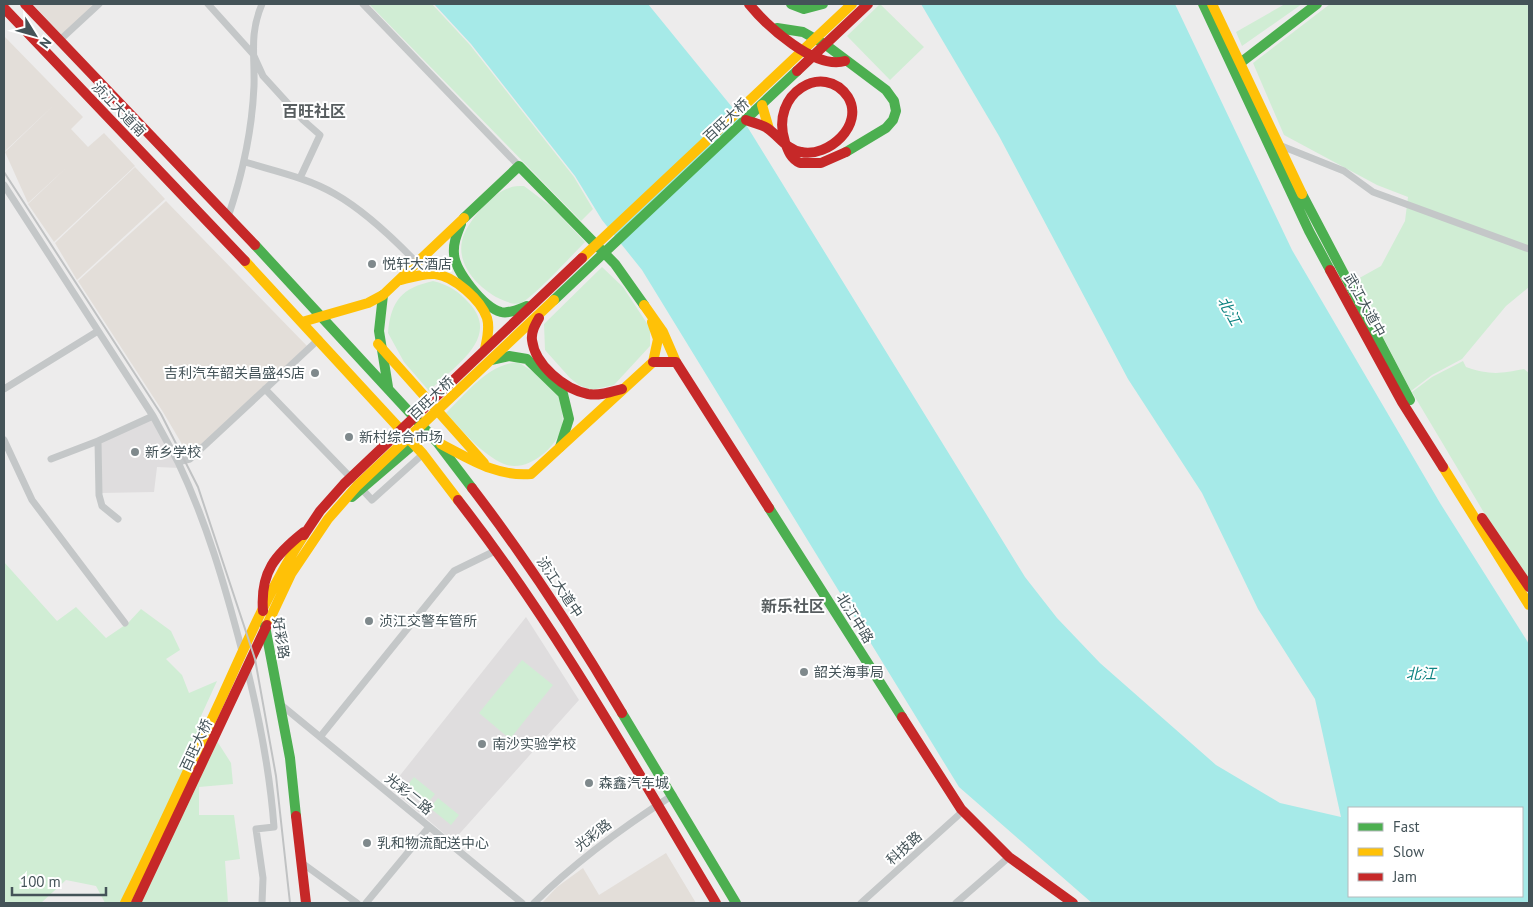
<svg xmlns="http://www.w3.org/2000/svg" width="1533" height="907" font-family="'PT Sans','Noto Sans SC',sans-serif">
<rect width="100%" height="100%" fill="#edecec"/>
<path fill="#e3ded9" d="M33,4H97L62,36Z
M4,36L83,117L71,129L88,147L104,133L135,166L54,242L28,204L66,168L28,203L5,152L55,104L5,151Z
M135,167L165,199L77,280L55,243Z
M166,201L307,346L189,456L163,412L78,281Z
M666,853L696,903H542L557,887L583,868L599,895Z"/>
<path fill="#dfddde" d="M153,417L180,468L157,467L154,492L101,493L100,441Z
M526,617L579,700L453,841L390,788Z"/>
<path fill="#d0edd4" d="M369,4H432L470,45L574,177L593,209L581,221Z
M880,4L924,47L890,80L847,36Z
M1285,4H1302L1242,46L1236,32Z
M1330,4H1529V287L1506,306L1462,359L1432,375L1411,391L1354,281L1381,266L1405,221L1408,197L1377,185L1284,135L1253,63Z
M524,186L552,207L585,242C573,254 534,297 521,303C513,306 503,300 496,297C477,286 457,265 462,241C465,224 492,193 509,188C513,186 519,186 524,186Z
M602,267L623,287L650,328V346L614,385L591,390L579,385L570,378L545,350L544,324Z
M433,281C449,285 458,291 469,303C502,338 453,367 429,391L404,362L388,333C391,300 402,288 433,281Z
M1463,361L1466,367C1489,375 1500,374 1524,369L1529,373V579L1483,511L1412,392L1432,377Z
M518,362L535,373L562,399C562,409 564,420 561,430C554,450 526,473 504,464C481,454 463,431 446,413C468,392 487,365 518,362Z
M4,562L57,621L76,607L106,638L128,623L141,609L171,631L180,650L166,659L182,675L189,693L217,681L201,716L231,763L233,784L199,787V815H234L240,859L225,861L228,903H105L96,886L66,880L41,903H4Z
M522,660L553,685L510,739L479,713Z
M414,777L435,794L427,804L406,787Z
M438,798L459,815L451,825L430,808Z"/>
<path fill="#a6eae8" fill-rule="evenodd" d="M434,4H648L745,123L1025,577L1057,618L1100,663L1216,765L1280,803L1341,817L1315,699L1258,609L1202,493L1128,379L999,136L921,4H1175L1292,250L1440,503L1529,644V903H1092L959,787L642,270L602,220L575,176L471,44ZM1349,808H1522V896H1349Z"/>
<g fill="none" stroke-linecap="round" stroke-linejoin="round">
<path stroke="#c4c7c8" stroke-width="7" d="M208,4L253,54L263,76L303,120L320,135L300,178
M363,4L519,166
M60,40L99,4
M1279,145L1344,171L1373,192L1529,249
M245,162C275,171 308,178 335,194C365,211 393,238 417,263
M4,185L153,416L178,462L190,459L319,339
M228,217C243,173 252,133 254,86C255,54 249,35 262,4
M4,389L98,331
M265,389L352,479
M4,440L32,500L125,623
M51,459L98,441
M178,462C207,523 225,586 242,651
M359,486L372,500L423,454
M118,519L102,506L99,495L98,441L153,416
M247,668C260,721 270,772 274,827L256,829L263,878L262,903
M280,704L522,903
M320,737L454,571L497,550
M302,863L357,903
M366,903L429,827
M534,903C576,861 623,827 673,795
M861,903L963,811
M956,903L1009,857"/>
<path stroke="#4caf50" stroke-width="10" d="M791,4L804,9L823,4
M1203,4L1309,231L1330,270
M777,28L803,32L826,45L886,90L894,101L896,111L893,120L886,128L846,152
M1235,67L1317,4
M1302,194L1410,400
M464,218L519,166L615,264L644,305
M461,224C457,234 453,243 454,254C455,271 483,307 501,312C509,314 519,309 527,306
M255,245L437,442L472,488
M383,295L379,331L388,387
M554,300L797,71
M492,360L509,356L527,359L563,394L569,419L560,447
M352,497L414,444
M769,508L902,717
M265,626L290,758L296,816
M622,713L736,903"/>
<path stroke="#ffc107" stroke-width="10" d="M1212,4L1302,194
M762,105L769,129
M582,258L852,4
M245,261L423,454L458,500
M401,280C412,277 424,273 435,274C454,276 481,300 487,318C490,328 487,339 485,349
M644,305L663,332L676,362
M302,322L368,303L383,295L464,218
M378,344L484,463
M441,444C470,459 497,477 531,474L653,362L658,339L652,322
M1443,467L1529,605
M267,625L291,574L328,519L357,486L554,300
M125,903C159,835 190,766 222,697C247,642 271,586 304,535"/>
<path stroke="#c62828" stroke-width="10" d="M25,4L255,245
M749,4C767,26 815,70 845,61
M4,8L245,261
M797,71L868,4
M746,120C753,123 761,124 767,128C779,136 787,150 801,152C828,158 865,125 848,97C824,61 769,93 785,142C788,151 791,159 800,163H821L846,152
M1330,270L1402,402L1443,467
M539,318C535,325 531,332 532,340C535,365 564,389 588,394C599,396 611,392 622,389
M653,362H676L769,508
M472,488C527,560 576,635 622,713
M458,500C556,626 634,766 716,903
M1482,518L1529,587
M304,535L320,511L344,484L582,258
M263,611C260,572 275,555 304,532
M902,717L961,809L1009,857L1073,903
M296,816L306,903
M136,903L267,625"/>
<path stroke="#c0c2c3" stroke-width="2" d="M4,172L161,414L198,487L255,659L276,776L290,903"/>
</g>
<g fill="#7f898c" stroke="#fff" stroke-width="2">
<circle cx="372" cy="264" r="5"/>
<circle cx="315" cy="373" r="5"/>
<circle cx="349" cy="437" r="5"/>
<circle cx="135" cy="452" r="5"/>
<circle cx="369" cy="621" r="5"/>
<circle cx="804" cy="672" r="5"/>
<circle cx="482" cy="744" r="5"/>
<circle cx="589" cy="783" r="5"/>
<circle cx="367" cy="843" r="5"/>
</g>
<g text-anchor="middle" stroke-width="4" stroke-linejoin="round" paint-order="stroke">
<g font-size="14" fill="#445358" stroke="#fff">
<text transform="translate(119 109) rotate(46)" y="5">浈江大道南</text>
<text transform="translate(726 120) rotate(-43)" y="5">百旺大桥</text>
<text transform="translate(1365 305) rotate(61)" y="5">武江大道中</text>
<text transform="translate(431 398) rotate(-43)" y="5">百旺大桥</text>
<text transform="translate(560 587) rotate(56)" y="5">浈江大道中</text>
<text transform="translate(855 618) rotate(58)" y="5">北江中路</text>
<text transform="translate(281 638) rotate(81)" y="5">好彩路</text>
<text transform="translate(196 745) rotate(-65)" y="5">百旺大桥</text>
<text transform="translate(409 794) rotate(39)" y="5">光彩二路</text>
<text transform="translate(593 835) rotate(-38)" y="5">光彩路</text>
<text transform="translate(904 848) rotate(-42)" y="5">科技路</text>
</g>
<g font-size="14" fill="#445358" stroke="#fff" text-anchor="start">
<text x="382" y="269">悦轩大酒店</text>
<text x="305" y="378" text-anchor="end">吉利汽车韶关昌盛4S店</text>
<text x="359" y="442">新村综合市场</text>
<text x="145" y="457">新乡学校</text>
<text x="379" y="626">浈江交警车管所</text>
<text x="814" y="677">韶关海事局</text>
<text x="492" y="749">南沙实验学校</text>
<text x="599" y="788">森鑫汽车城</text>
<text x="377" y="848">乳和物流配送中心</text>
</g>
<g font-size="15" font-style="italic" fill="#0f8482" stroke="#fff">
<text transform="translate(1229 311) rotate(61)" y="5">北江</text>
<text x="1421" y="679">北江</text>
</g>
<g font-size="16" font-weight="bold" fill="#585e60" stroke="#fff">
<text x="314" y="117">百旺社区</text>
<text x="793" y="612">新乐社区</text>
</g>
</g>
<rect width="1533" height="907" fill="none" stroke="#445358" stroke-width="10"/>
<rect x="1348" y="807" width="175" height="90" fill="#ffffff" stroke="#b4babc"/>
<rect x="1358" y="823" width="25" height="8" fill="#4caf50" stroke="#b4babc"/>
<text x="1393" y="832" font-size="15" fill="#445358">Fast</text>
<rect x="1358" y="848" width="25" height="8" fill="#ffc107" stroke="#b4babc"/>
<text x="1393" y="857" font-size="15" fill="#445358">Slow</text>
<rect x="1358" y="873" width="25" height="8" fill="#c62828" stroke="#b4babc"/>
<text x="1393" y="882" font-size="15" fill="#445358">Jam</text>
<g transform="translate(35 35) rotate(127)" stroke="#ffffff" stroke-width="4" paint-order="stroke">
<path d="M0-4L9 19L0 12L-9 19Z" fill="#445358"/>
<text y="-8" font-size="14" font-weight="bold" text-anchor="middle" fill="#445358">N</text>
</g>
<path d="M12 887v8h94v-8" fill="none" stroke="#445358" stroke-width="2.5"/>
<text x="20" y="887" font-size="15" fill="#445358" stroke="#ffffff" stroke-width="4" paint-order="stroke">100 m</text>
</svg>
